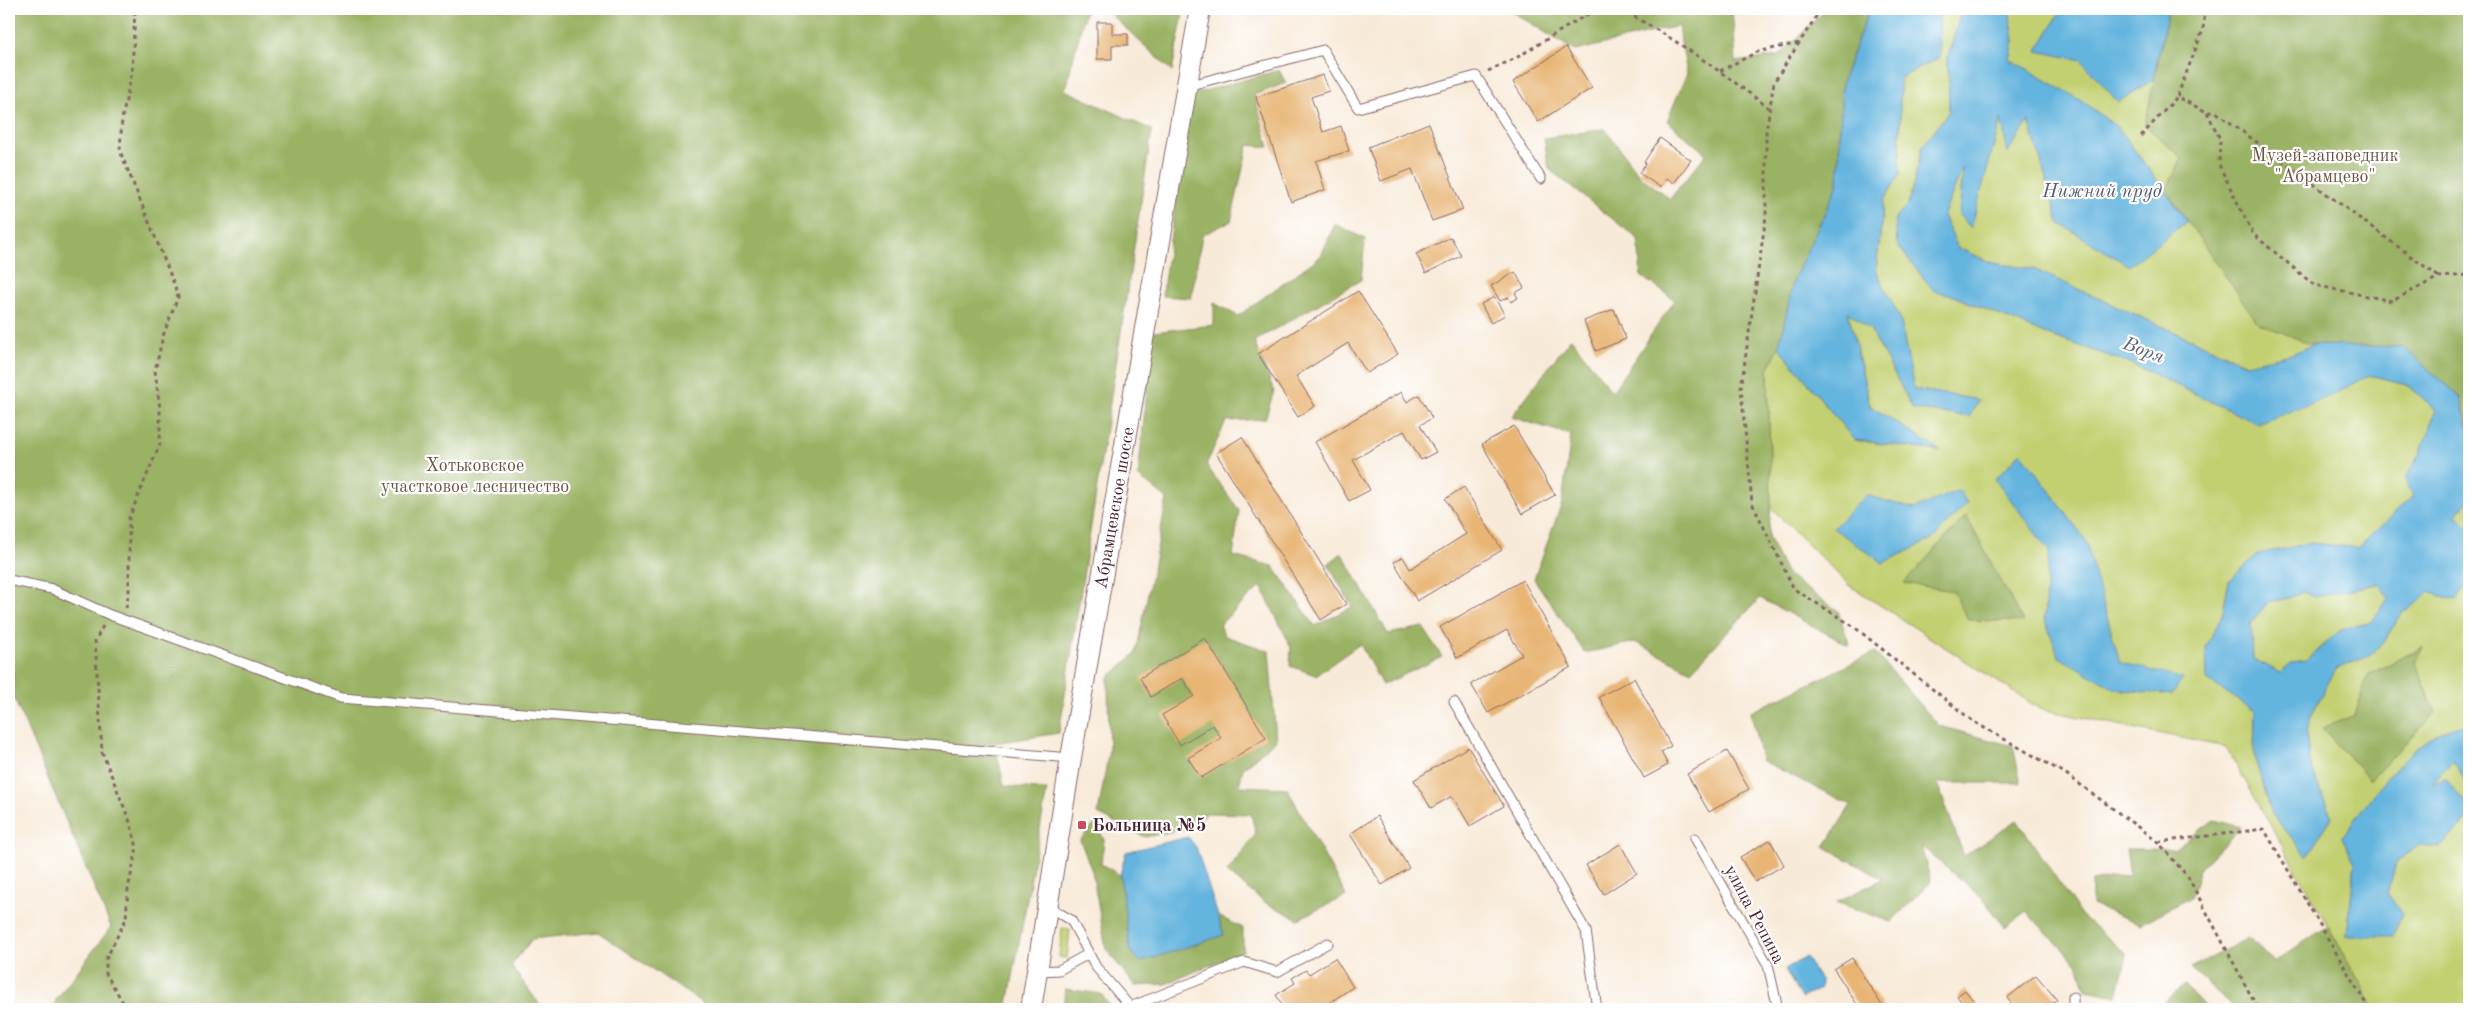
<svg xmlns="http://www.w3.org/2000/svg" width="2478" height="1018" font-family="'Old Standard TT',serif">
<rect width="100%" height="100%" fill="#fff"/>
<filter id="ink" filterUnits="userSpaceOnUse"><feTurbulence type="fractalNoise" baseFrequency=".02" numOctaves="2"/><feDisplacementMap in="SourceGraphic" scale="10" xChannelSelector="R" yChannelSelector="G"/><feConvolveMatrix kernelMatrix="1 2 1 2 8 2 1 2 1" color-interpolation-filters="sRGB"/></filter>
<filter id="wash" filterUnits="userSpaceOnUse"><feTurbulence type="fractalNoise" baseFrequency=".0096" numOctaves="4" result="noise"/><feDisplacementMap in="SourceGraphic" scale="20" xChannelSelector="R" yChannelSelector="G"/><feGaussianBlur stdDeviation="1.12" result="paint"/><feColorMatrix in="noise" values="0 0 0 0 0 0 0 0 0 0 0 0 0 0 0 0 0 1.4 0 .05"/><feComposite in="paint" operator="in"/></filter>
<g filter="url(#wash)">
<rect width="100%" height="100%" fill="#f8ead8"/>
<path fill="#c3d072" stroke="#86784e" d="M1939,9H1962L1948,57L1949,111L1923,146L1908,205L1934,291L1949,294L2045,334L2130,363L2335,394L2369,375L2407,384L2436,410L2421,451L2405,479L2414,496L2358,548L2311,543L2229,580L2222,616L2206,647L2255,711L2254,756L2272,814L2307,855L2332,817C2321,792 2307,764 2307,736C2307,716 2327,686 2336,669L2372,654L2383,642L2403,612L2429,592L2456,600L2469,583V724C2417,728 2370,798 2342,837L2355,862L2347,935L2387,894L2396,863L2419,845L2441,847L2469,817V1009H2375L2226,747L2040,709L1849,585L1771,508L1768,369L1779,347L1854,440L1939,451L1870,406L1848,311L1871,330L1913,409L1978,400L1914,389L1900,318L1876,270L1884,200L1900,174V78L1940,57Z
M2009,9H2062L2037,51L2081,59L2118,102L2167,16L2166,9H2469V432L2460,396L2313,345L2292,354L2247,364L2033,269L1992,263L1958,248L1943,216L1963,166L1971,227L2001,118L2008,152L2029,120L2059,223L2187,221L2118,128L2085,103L2010,59L2014,41Z
M2469,501V526L2455,516Z
M2381,583L2390,598L2370,623L2342,629L2305,662L2291,663L2280,673L2253,659L2251,622L2270,600H2285L2302,591L2315,597Z
M2452,761L2469,784V807L2446,779L2431,784Z
M1062,928L1070,929L1067,958L1059,957Z"/>
<path fill="#9ab264" stroke="#726848" d="M9,9H1086L1065,90L1152,130L1059,733L995,743L1004,786L1047,790L1007,1009H717L702,1003L598,932L532,939L511,966L543,1009H53L56,1000L111,927L9,686Z
M1105,9H1184L1172,71Z
M1508,9H1732L1736,62L1779,56L1826,9H1871L1868,12L1842,82L1838,184L1794,279L1779,347L1768,369L1771,508L1768,537L1788,576L1838,611L1850,646L1760,598L1691,671L1635,642L1585,653L1534,579L1562,503L1571,435L1511,417L1571,338L1612,392L1675,300L1641,276L1638,239L1549,169L1544,138L1605,129L1639,175L1670,199L1706,154L1667,121L1687,73L1678,26L1575,51Z
M2166,9H2469V432L2460,396L2402,347L2313,345L2258,323L2166,190L2182,158L2145,125L2167,16Z
M1279,70L1286,83L1254,95L1269,147L1248,145L1231,221L1202,235L1191,298L1162,296L1191,95Z
M1335,224L1365,239L1361,280L1254,341L1274,391L1265,419L1226,421L1206,465L1239,510L1233,556L1273,566L1315,626L1352,607L1328,564L1342,553L1388,634L1423,627L1442,657L1382,685L1360,644L1316,675L1290,666L1291,647L1261,586L1219,625L1225,636L1269,651L1276,740L1243,768L1239,786L1287,788L1346,896L1298,919L1264,902L1227,872L1256,834L1251,814L1207,813L1189,828L1145,837L1098,814L1109,750L1108,678L1136,653L1167,499L1138,476L1153,332L1214,325V303L1238,316L1321,256Z
M1966,516L2023,622L1968,620L1953,591L1904,583Z
M2423,647L2415,661L2435,713L2370,780L2322,728L2355,715L2368,675Z
M1875,652L1939,726L2013,746L2021,783H1937L1964,856L2017,820L2081,915L2127,955L2117,996L2086,990L2079,966L2026,911L2005,927L1983,899L1921,846L1931,882L1891,922L1836,902L1883,879L1825,847L1851,805L1761,760L1751,712Z
M2214,820L2241,827L2200,869L2191,897L2141,924L2092,905V882L2130,875L2126,849H2174Z
M1096,823L1104,840L1101,864L1120,875L1130,951L1224,935L1218,916L1243,928V951L1166,984L1135,986L1106,949L1092,871L1080,840Z
M2328,926L2375,1009H2235L2191,968L2248,938L2274,962Z
M2184,985L2207,1009H2157Z
M1065,989L1101,994L1112,1009H1063Z"/>
<path fill="#64b4de" stroke="#576a84" fill-rule="evenodd" d="M1871,9H1944H1939L1940,57L1900,78V174L1884,200L1876,270L1900,318L1914,389L1979,400L1969,417L1913,409L1871,330L1848,312L1870,406L1940,451L1854,440L1779,347L1794,279L1838,184L1842,82L1868,12Z
M1962,9H2009L2014,41L2010,59L2085,103L2118,128L2187,221L2129,266L2059,223L2029,121L2008,153L2001,119L1971,228L1959,215L1963,168L1943,216L1958,248L1992,263L2033,269L2246,364L2292,354L2313,345L2402,347L2460,396L2469,432V501L2455,516L2469,526V583L2456,600L2429,592L2403,612L2383,642L2372,655L2336,669C2327,686 2307,716 2307,736C2307,764 2321,792 2332,817L2307,856L2272,814L2254,756L2255,711L2207,680L2206,647L2222,616L2229,581L2258,554L2311,543L2358,548L2413,496L2405,479L2421,451L2436,410L2407,384L2369,375L2335,394L2258,424L2130,363L2045,334L1949,294L1934,291L1897,245L1895,217L1908,205L1923,146L1949,111L1948,57ZM2380,583L2389,598L2370,623L2342,629L2306,661L2291,663L2280,673L2253,659L2251,622L2270,600H2285L2302,591L2315,597Z
M2062,9H2166L2167,16L2153,80L2118,102L2081,60L2037,51Z
M2021,452L2085,539L2120,662L2183,679L2172,695L2115,689L2059,657L2044,618L2049,551L1995,479Z
M1959,490L1967,503L1933,539L1883,563L1833,528L1866,495L1914,509Z
M2469,724V739L2463,742L2469,746V784L2452,761L2432,783L2446,779L2469,807V817L2441,847L2419,845L2396,863L2387,894L2402,913L2393,936H2347L2355,863L2342,837C2370,798 2417,728 2469,724Z
M1188,837L1196,847L1224,935L1141,962L1130,951L1120,875L1126,852Z
M1806,957L1821,982L1820,989L1801,998L1785,969Z"/>
<g id="blocks">
<path fill="#e8b575" d="M1097,22H1112V34H1128V45H1112V59H1097Z
M1566,47L1592,88L1538,122L1513,82Z
M1323,75L1329,91L1311,97L1323,132L1341,126L1349,151L1316,161L1325,190L1291,202L1256,97Z
M1429,123L1463,210L1432,221L1412,169L1381,181L1368,147Z
M1660,138L1691,160L1674,183L1667,178L1660,187L1639,173L1646,163L1644,162Z
M1451,237L1461,256L1426,273L1416,254Z
M1515,272L1524,288L1515,293L1518,298L1511,302L1508,297L1500,301L1491,286Z
M1358,291L1398,354L1367,373L1348,343L1296,376L1315,406L1298,417L1258,354Z
M1494,297L1505,315L1491,323L1481,304Z
M1614,309L1626,339L1596,351L1584,321Z
M1401,392L1407,402L1419,395L1432,418L1420,425L1436,452L1421,460L1404,431L1353,460L1370,490L1349,501L1315,442Z
M1514,426L1555,495L1522,514L1482,444Z
M1242,437L1346,604L1321,620L1216,453Z
M1464,487L1502,550L1417,601L1394,562L1403,557L1410,569L1466,534L1445,499Z
M1523,580L1571,667L1488,713L1471,684L1522,655L1507,630L1457,658L1440,627Z
M1205,638L1266,738L1201,778L1188,758L1221,738L1213,725L1180,745L1162,715L1194,696L1182,678L1151,697L1140,678Z
M1634,678L1671,746L1661,752L1668,765L1644,778L1599,697Z
M1468,747L1504,806L1470,826L1452,796L1431,808L1414,780Z
M1727,751L1749,789L1709,812L1687,774Z
M1377,816L1409,868L1382,885L1350,834Z
M1770,840L1784,865L1755,882L1740,857Z
M1620,844L1637,873L1604,894L1586,865Z
M1335,958L1353,987L1326,1005L1329,1009H1285L1276,995L1295,983L1292,978L1306,970L1309,974Z
M1852,958L1884,1009H1860L1834,969Z
M2036,975L2057,1000L2046,1009H2011L2014,1007L2007,998Z
M1965,990L1977,1005L1971,1009H1967L1957,996Z"/>
</g>
</g>
<g filter="url(#ink)">
<use href="#blocks" fill-opacity="0" stroke="#876668" stroke-width="1"/>
<g fill="none" stroke-linecap="round" stroke-linejoin="round">
<g stroke="#876668" stroke-width="11">
<path id="service" d="M1187,86L1323,50L1358,108L1476,76L1541,179
M9,580L52,589L110,615L341,698L1071,758
M1454,702L1586,931L1597,1009
M1695,838L1768,965L1778,1009
M1049,907L1071,920L1096,967L1132,1009
M1038,971L1059,970L1088,954
M1130,1007L1244,962L1277,972L1328,943
M2073,1009V997"/>
</g>
<g stroke="#876668" stroke-width="22">
<g id="tertiary">
<path id="s1" d="M1031,1009L1071,758L1200,9"/>
</g>
</g>
<path stroke="#876668" stroke-width="3" stroke-dasharray="4 4" stroke-linecap="butt" d="M1620,9C1673,37 1722,72 1770,109
M1821,9L1774,82L1766,132V216L1741,388L1752,503L1794,589L1853,626L1974,722L2066,774L2158,842L2188,877L2258,1009
M2205,9L2203,30L2177,97L2207,112H2216L2439,277
M1488,71L1516,58L1596,9
M1720,71L1757,52L1799,43
M2207,112L2220,139L2219,165L2253,234L2314,285L2392,301L2439,277L2469,275
M2141,136L2177,97
M126,608L129,591V518L160,444V409L155,371L163,336L178,297L173,281L120,151L122,119L132,72L135,9
M103,626L95,641L102,752L130,822L137,847L128,889L126,919L106,959V974L127,1009
M2158,842L2264,829L2369,1009"/>
<use href="#service" stroke="#fff" stroke-width="9"/>
<use href="#tertiary" stroke="#fff" stroke-width="20"/>
</g>
</g>
<rect fill="#d1495b" stroke="#fff" stroke-width="2" x="1077" y="820" width="10" height="10" rx="2.5"/>
<g text-anchor="middle" stroke-width="4.5" stroke-linejoin="round" paint-order="stroke">
<g font-size="18" fill="#6e5440" stroke="#fff">
<text x="2325" y="161">Музей-заповедник<tspan x="2325" dy="21">"Абрамцево"</tspan></text>
<text x="475" y="471">Хотьковское<tspan x="475" dy="21">участковое лесничество</tspan></text>
</g>
<g font-size="18" fill="#4a1f2b" stroke="#fff">
<text dy="6" stroke="none"><textPath href="#s1" startOffset="508">Абрамцевское шоссе</textPath></text>
<text transform="translate(1755 914) rotate(62)" y="6">улица Репина</text>
</g>
<g font-size="18" font-weight="bold" fill="#4a1f2b" stroke="#fff" text-anchor="start">
<text x="1092" y="831">Больница №5</text>
</g>
<g font-size="19" font-style="italic" fill="#545b73" stroke="#fff">
<text x="2102" y="197">Нижний пруд</text>
<text transform="translate(2144 349) rotate(21)" y="7">Воря</text>
</g>
</g>
<rect width="2478" height="1018" fill="none" stroke="#fff" stroke-width="30"/>
</svg>
